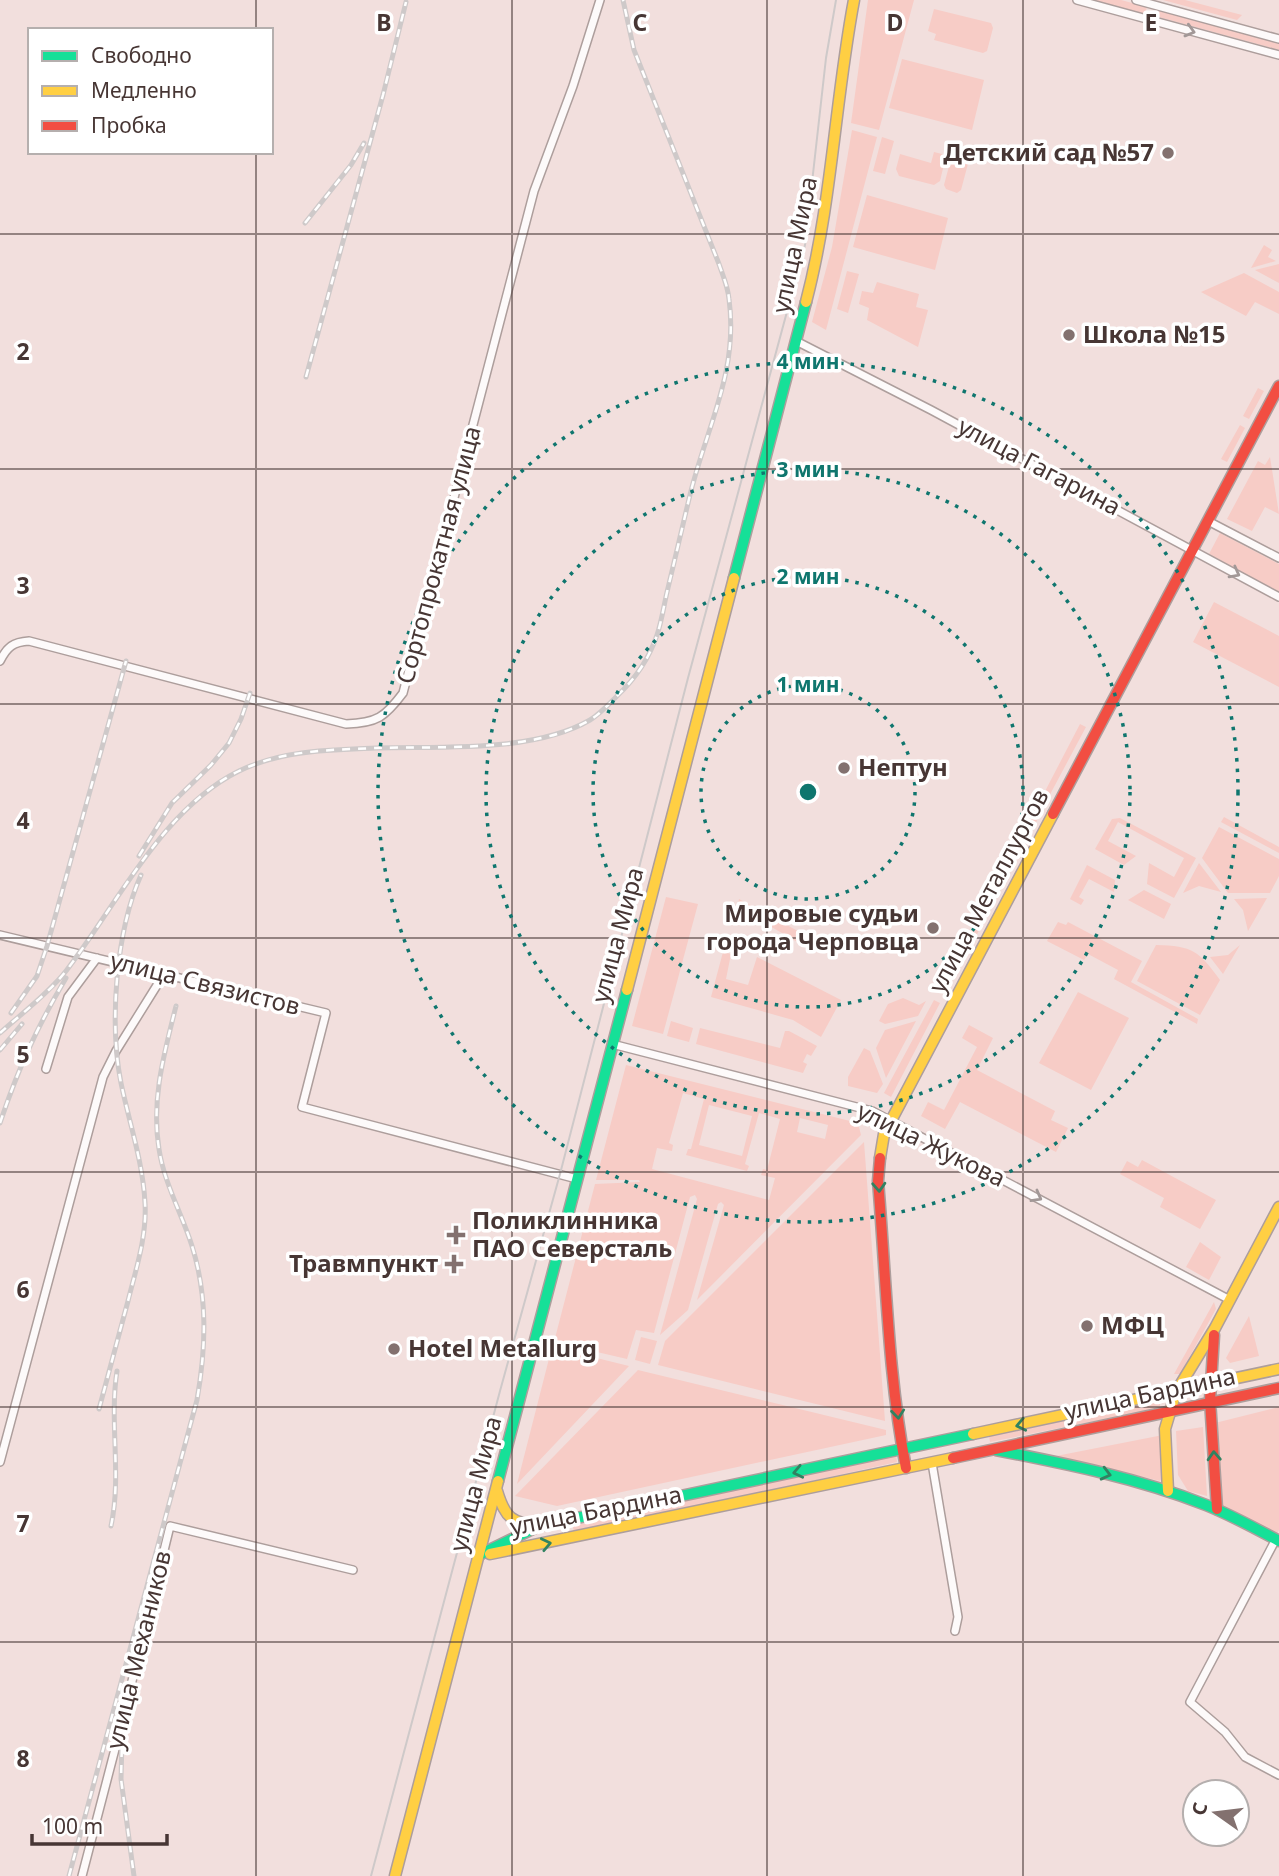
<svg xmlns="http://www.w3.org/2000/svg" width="1279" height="1876" font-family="'Noto Sans',sans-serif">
<rect width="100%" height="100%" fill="#f2dfdd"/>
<path fill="#f7ccc6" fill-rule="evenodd" d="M868,0H914L879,130L851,123Z
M1092,0H1121L1147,7L1145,14Z
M1163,0H1185L1242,15L1237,20Z
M934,9L991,23L993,28L987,51L983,53L934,40L936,34L928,31Z
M1157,10L1279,42V50L1155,16Z
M902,59L984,80L972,130L889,108Z
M852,130L877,137L826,330L812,322L832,247Z
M882,137L894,141L885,174L873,171Z
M934,152L942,154L945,160L940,181L934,185L899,176L896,169L900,154L931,163Z
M952,155L969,160L961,190L957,193L946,189L944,185Z
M867,195L948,218L935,270L853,247Z
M1264,245L1272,250L1268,257L1276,261L1251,268Z
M1279,264V283L1255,270Z
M847,271L859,274L848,313L837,309Z
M1244,273L1279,292V314L1255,302L1246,316L1201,292Z
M877,282L919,294L916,307L928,310L918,347L867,320L869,308L859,304L862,291L873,293Z
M1258,388L1264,391L1249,419L1243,416Z
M1240,425L1245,428L1227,462L1221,459Z
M1270,457L1279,514L1265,507L1252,531L1227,519L1258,461L1265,465Z
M1220,533L1279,564V592L1209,554Z
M1214,602L1279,636V687L1193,642Z
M1080,724L1086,727L1046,802L1041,799Z
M1035,810L1041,813L1024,845L1018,843Z
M1224,817L1279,847V853L1221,822Z
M1120,818L1196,858L1174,898L1147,884L1149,863L1174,877L1184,858L1118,822L1108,841L1136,856L1124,865L1095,849L1112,819Z
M1219,827L1279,859V876L1270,893H1228L1202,858Z
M1017,847L1022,850L1006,879L1001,876Z
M1199,863L1221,892L1199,886L1183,893Z
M1087,865L1115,880L1114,892L1089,879L1079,897L1084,900L1081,905L1070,899Z
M1144,890L1171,904L1164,919L1128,900Z
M666,897L698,904L663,1034L632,1026Z
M1267,898L1248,931L1243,910L1234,899Z
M739,899L818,942L813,951L737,907Z
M988,900L993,903L973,942L967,940Z
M1058,922L1066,925L1068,922L1142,961L1131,982L1198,1019L1197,1024L1114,979L1118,970L1088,954L1084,960L1047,941Z
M1156,945C1193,946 1199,951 1220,980L1200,1015L1137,981Z
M1240,945L1223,974L1210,957L1228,955Z
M961,950L967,953L946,992L941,989Z
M723,952L731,954L726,979L748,985L757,957L841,1000L821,1037L793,1020L711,997Z
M1078,992L1129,1018L1091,1090L1039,1063Z
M903,998L919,1005L926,1001L918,1016L885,1024L879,1021L888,1004Z
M934,1000L940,1003L891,1097L884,1093Z
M671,1021L693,1028L689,1042L667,1036Z
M916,1021L886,1078L876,1048L885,1030Z
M969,1025L993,1038L977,1070L1055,1111L1051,1120L1068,1128L1056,1152L960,1102L945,1129L921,1116L928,1102L944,1110L977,1047L962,1038Z
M700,1028L780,1048L785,1031H789L817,1046L811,1056L807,1054L803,1062L807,1064L803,1073L696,1044Z
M864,1048L870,1051L883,1084L877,1093L848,1086V1077Z
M626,1065L858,1123L861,1135L697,1300L724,1205L721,1202L718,1204L688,1310L660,1335L697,1199L695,1195L690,1197L654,1333L636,1330L627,1359L554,1342L595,1184L640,1182L639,1180H596ZM683,1093L704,1099L691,1149H688L686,1155L747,1171L749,1166L745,1164L759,1113L780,1119L767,1170L763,1169L761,1175L775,1178L769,1200L652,1169L657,1148L672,1151L673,1145L669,1143ZM709,1105L752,1116L742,1156L699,1145ZM800,1118L828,1125L825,1139L797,1132Z
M864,1142L885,1421L658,1365L665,1341Z
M1142,1160L1216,1200L1200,1229L1160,1207L1164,1198L1120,1174L1127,1161L1138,1167Z
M1200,1242L1221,1257L1209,1280L1186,1267Z
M1214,1302L1216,1309L1180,1374H1174Z
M1249,1316L1259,1356L1230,1363L1226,1358Z
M641,1337L657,1341L650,1364L635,1360Z
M552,1347L629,1366L517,1484Z
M638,1370L886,1430V1435L557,1506L515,1496Z
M1160,1400V1408L990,1442L989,1436Z
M1279,1407V1530L1276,1536L1220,1507L1215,1423Z
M1203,1427L1207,1496L1188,1491L1178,1475L1176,1431Z
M1163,1435L1166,1473L1160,1481L1056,1456Z
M896,1455L897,1462L574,1534L573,1526Z"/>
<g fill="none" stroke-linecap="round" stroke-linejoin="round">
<g stroke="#ad9e9c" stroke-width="10">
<path id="street" d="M1077,0L1279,55
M1136,0L1279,39
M796,341L931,410L1279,597
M1208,521L1279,558
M0,661C7,647 13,642 29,641L346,724C377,723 385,717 403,693L534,191L573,86L600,0
M0,935L326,1013L302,1107L577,1179
M612,1044L872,1111L1230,1300
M46,1069L68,997L97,958
M0,1462L103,1077L116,1051L164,974
M932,1463L958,1617L955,1631
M1276,1539L1190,1702L1225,1732L1245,1757L1279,1775
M82,1876L121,1726L170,1526L353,1570"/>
</g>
<g stroke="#ad9e9c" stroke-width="13">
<path id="fast" d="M734,578L806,302
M996,1450C1067,1464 1138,1478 1206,1505C1231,1515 1255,1528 1279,1541
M498,1481L627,990
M479,1555L539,1526L973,1434"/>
</g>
<g stroke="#ad9e9c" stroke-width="13">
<path id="slow" d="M806,302C832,203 835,100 854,0
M627,990L734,578
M880,1158L884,1134L1053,814
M973,1434L1279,1369
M497,1491C505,1518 512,1523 539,1526
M1168,1491L1165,1429L1176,1392L1215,1328L1279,1207
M490,1554L953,1458
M395,1876L498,1481"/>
</g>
<g stroke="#ad9e9c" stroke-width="13">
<path id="jam" d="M1053,814L1279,386
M880,1158L878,1181C886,1275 888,1376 906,1468
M1214,1335L1210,1400L1217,1509
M953,1458L1279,1388"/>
</g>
<use href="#street" stroke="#fdfafa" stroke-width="7"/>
<use href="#fast" stroke="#16e098" stroke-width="10"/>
<use href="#slow" stroke="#ffcf43" stroke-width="10"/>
<use href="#jam" stroke="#f24e42" stroke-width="10"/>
<path stroke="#cec9c9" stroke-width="2" d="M371,1876L500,1391L560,1174L688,678L805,245L826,58L836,0"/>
<g stroke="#cec9c9" stroke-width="5">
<path id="rail" d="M305,223L351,165L364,143
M306,377L383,95L406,2
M139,856L172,803L211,765L229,743L241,719L250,693
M11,1013L37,976L47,946L126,661
M0,1033C21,1014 49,993 66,971C117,905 162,809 239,771C282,750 329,750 376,748C441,746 533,753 590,720C600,714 609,704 617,696C635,679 649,659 657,635C662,620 664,604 668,588C675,559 682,529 689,499C705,430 739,373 729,299C728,287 723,276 719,264L634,50L623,0
M0,1050L22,1024
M0,1123C18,1069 37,1027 66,978
M99,1409C109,1373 118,1337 128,1301C136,1269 147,1236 145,1203C143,1162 129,1122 121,1083C109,1023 116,931 141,875
M111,1526C122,1475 109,1422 117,1371
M123,1701L121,1779L134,1876
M69,1876L197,1400C206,1348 208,1297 192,1246C182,1214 164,1183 159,1149C151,1100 164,1054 176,1006"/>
</g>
<use href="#rail" stroke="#fff" stroke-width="2.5" stroke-dasharray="8" stroke-linecap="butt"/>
</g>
<defs><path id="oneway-chevron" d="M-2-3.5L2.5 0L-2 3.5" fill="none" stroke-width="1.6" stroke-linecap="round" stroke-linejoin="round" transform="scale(1.75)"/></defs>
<g stroke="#a29897">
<use href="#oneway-chevron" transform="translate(1190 31) rotate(16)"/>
<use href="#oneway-chevron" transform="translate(1235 573) rotate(28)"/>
<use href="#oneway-chevron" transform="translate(1037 1197) rotate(29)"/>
</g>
<g stroke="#318261">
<use href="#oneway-chevron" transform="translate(879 1187) rotate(87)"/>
<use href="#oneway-chevron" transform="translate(898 1414) rotate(84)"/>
<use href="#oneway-chevron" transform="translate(1021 1425) rotate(168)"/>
<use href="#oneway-chevron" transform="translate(1214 1456) rotate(-93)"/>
<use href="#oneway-chevron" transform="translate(798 1472) rotate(168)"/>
<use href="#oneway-chevron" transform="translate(1106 1474) rotate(14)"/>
<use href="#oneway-chevron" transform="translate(546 1544) rotate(-12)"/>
</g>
<path fill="none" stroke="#473634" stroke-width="2" stroke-opacity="0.55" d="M256,0V30M512,0V1876M767,0V1876M1023,0V1876M256,152V1876M0,234H1279M0,469H1279M0,704H1279M0,938H1279M0,1172H1279M0,1407H1279M0,1642H1279"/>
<g fill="none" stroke="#0f766e" stroke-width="3.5" stroke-dasharray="3.5 7">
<circle cx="808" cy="792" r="107"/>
<circle cx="808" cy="792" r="215"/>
<circle cx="808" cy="792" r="322"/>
<circle cx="808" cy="792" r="430"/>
</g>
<g fill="#83716f" stroke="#fff" stroke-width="2.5">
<circle cx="1168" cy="153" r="7"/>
<circle cx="1069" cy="335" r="7"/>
<circle cx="844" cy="768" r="7"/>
<circle cx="933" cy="928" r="7"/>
<path d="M452.5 1224.5h7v7h7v7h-7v7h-7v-7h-7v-7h7z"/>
<path d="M450.5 1253.5h7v7h7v7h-7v7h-7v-7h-7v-7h7z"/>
<circle cx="1087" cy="1326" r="7"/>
<circle cx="394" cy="1349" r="7"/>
</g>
<g text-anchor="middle" stroke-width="7" stroke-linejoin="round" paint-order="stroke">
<g font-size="24" font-weight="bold" fill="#473634" stroke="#fff" text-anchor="start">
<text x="1154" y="161" text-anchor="end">Детский сад №57</text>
<text x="1083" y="343">Школа №15</text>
<text x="858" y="776">Нептун</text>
<text x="919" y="922" text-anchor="end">Мировые судьи<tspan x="919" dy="28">города Черповца</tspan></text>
<text x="472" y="1229">Поликлинника<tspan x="472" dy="28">ПАО Северсталь</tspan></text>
<text x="438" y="1272" text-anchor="end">Травмпункт</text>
<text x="1101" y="1334">МФЦ</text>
<text x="408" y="1357">Hotel Metallurg</text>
</g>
<g font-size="24" fill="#473634" stroke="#fff">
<text transform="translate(795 245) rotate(-78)" y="8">улица Мира</text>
<text transform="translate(1039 467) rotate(28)" y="8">улица Гагарина</text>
<text transform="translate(439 555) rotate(-75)" y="8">Сортопрокатная улица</text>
<text transform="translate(989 891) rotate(-62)" y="8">улица Металлургов</text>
<text transform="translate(618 935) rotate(-75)" y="8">улица Мира</text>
<text transform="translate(205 984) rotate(14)" y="8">улица Связистов</text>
<text transform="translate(931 1145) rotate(26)" y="8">улица Жукова</text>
<text transform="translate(1150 1394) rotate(-12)" y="8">улица Бардина</text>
<text transform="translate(476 1484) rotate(-75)" y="8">улица Мира</text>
<text transform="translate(596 1511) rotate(-11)" y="8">улица Бардина</text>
<text transform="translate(139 1650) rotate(-76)" y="8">улица Механиков</text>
</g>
</g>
<g font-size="23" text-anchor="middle" font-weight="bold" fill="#473634" stroke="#fff" stroke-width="7" stroke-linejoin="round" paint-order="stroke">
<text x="384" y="31">B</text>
<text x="640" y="31">C</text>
<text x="895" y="31">D</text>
<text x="1151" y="31">E</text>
<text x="23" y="360">2</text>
<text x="23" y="594">3</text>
<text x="23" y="829">4</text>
<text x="23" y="1063">5</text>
<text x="23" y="1298">6</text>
<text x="23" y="1532">7</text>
<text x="23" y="1767">8</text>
</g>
<circle cx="808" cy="792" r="10" fill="#0f766e" stroke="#fff" stroke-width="3.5"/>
<g font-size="21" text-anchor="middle" font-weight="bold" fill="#0f766e" stroke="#fff" stroke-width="7" stroke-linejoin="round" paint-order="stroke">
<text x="808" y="369">4 мин</text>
<text x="808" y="477">3 мин</text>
<text x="808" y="584">2 мин</text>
<text x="808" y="692">1 мин</text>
</g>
<rect x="28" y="28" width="245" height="126" fill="#ffffff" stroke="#b5afae" stroke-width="2"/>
<rect x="42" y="51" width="35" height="10" fill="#16e098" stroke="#b5afae" stroke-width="2"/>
<text x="91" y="63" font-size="21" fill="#473634">Свободно</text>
<rect x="42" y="86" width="35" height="10" fill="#ffcf43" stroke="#b5afae" stroke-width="2"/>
<text x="91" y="98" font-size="21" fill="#473634">Медленно</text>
<rect x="42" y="121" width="35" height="10" fill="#f24e42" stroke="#b5afae" stroke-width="2"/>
<text x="91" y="133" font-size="21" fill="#473634">Пробка</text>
<g transform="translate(1216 1813) rotate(284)"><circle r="33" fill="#ffffff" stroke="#b5afae" stroke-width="2"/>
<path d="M0-5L12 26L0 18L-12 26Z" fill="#83716f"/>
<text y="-10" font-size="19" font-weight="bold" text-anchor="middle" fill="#473634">С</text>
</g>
<path d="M32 1834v10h135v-10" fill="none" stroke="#473634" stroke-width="3.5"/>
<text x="42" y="1834" font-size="21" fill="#473634" stroke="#ffffff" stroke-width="5" paint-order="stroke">100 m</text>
</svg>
